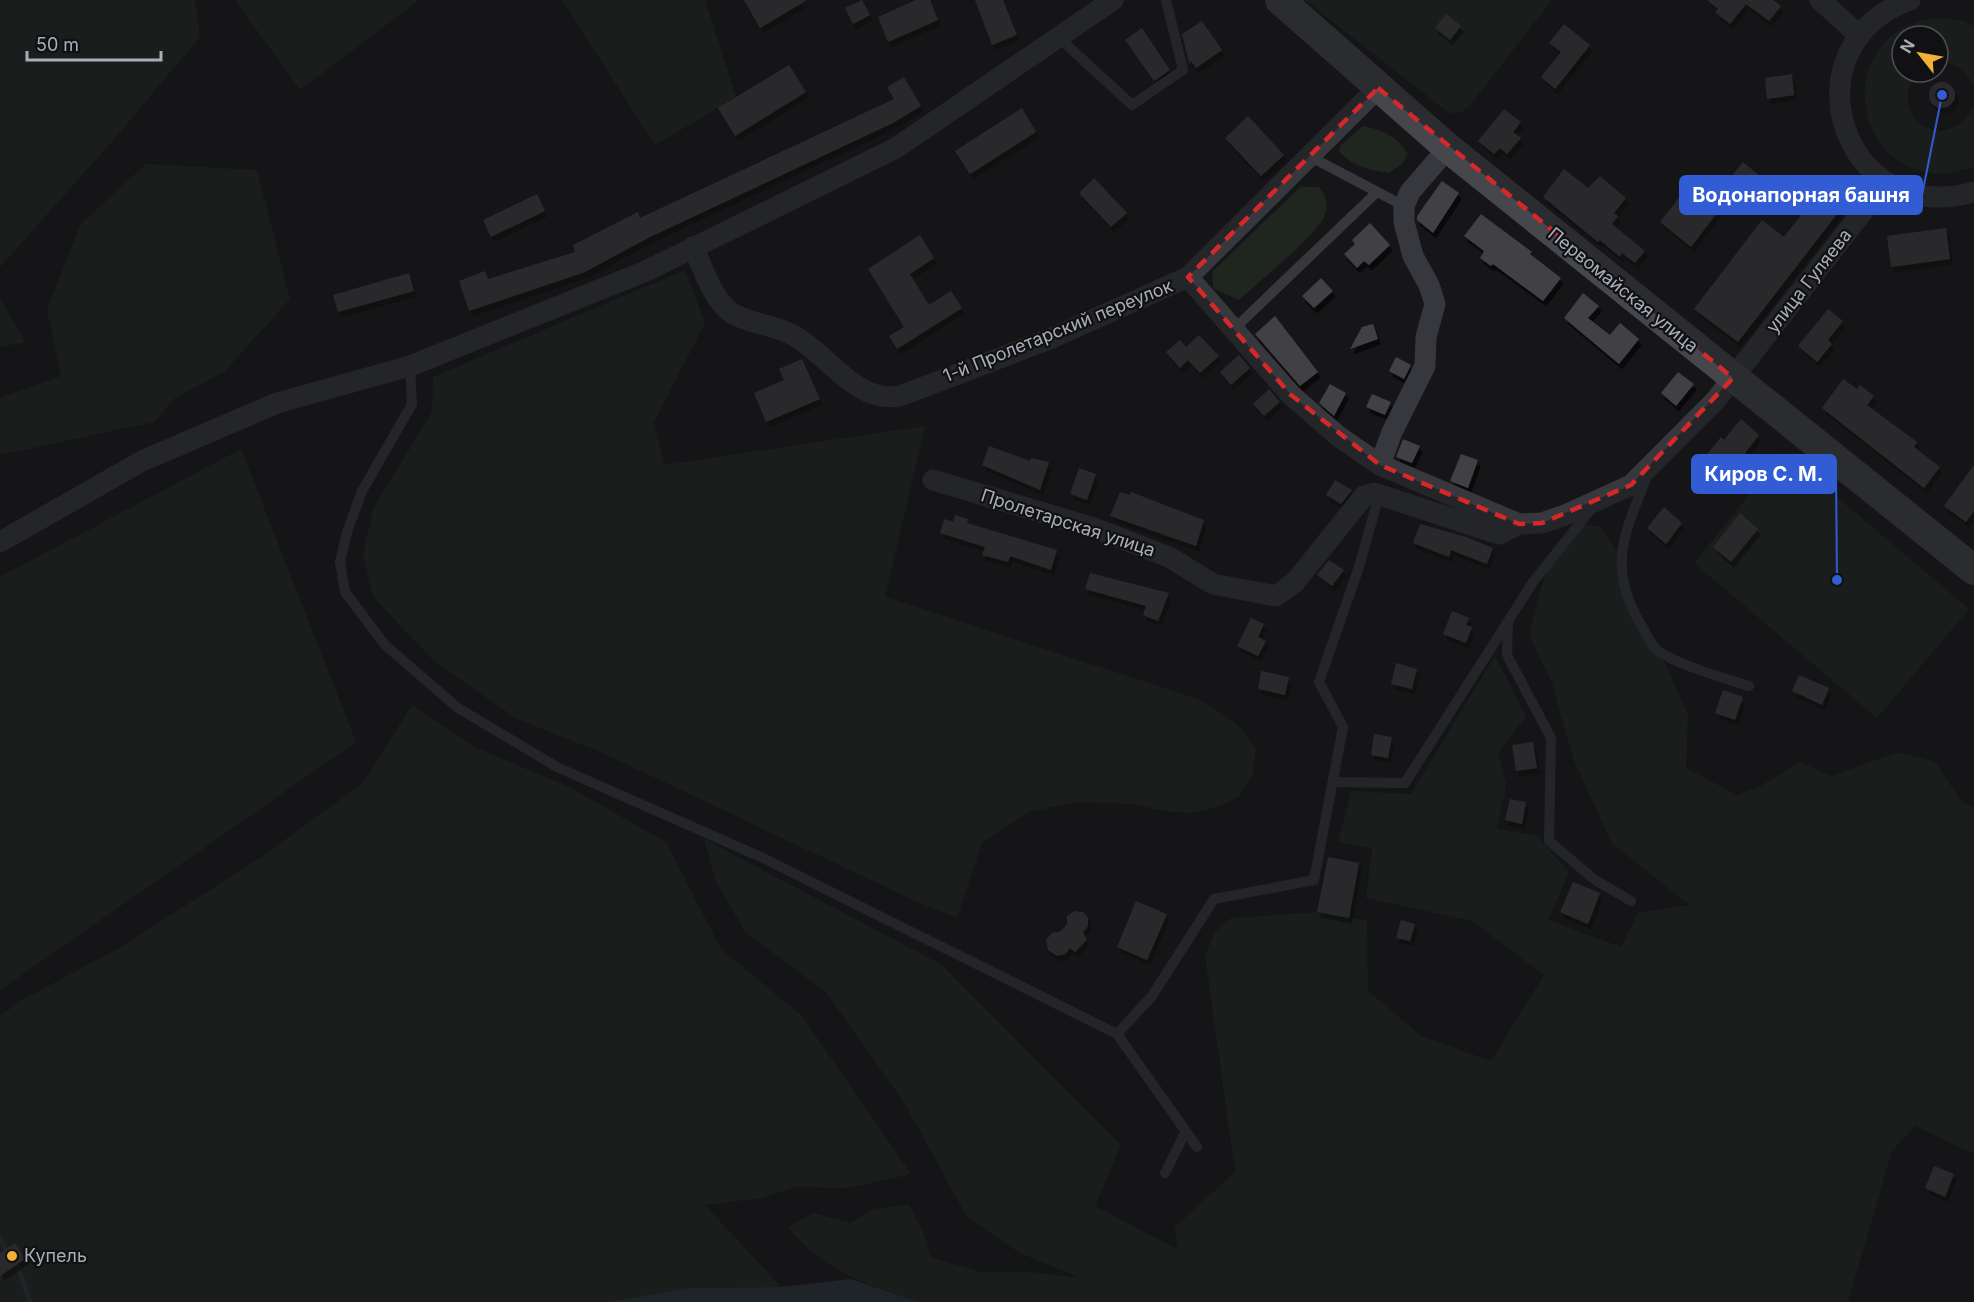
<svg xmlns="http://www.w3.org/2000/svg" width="1974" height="1302" font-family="Inter,sans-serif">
<defs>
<filter id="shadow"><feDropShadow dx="3" dy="5.5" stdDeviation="0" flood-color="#0009"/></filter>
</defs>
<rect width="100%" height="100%" fill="#161618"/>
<path fill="#1e261f" d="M0,0H195L200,37L109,145L0,267Z
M235,0H419L300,90Z
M562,0H705L736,97L655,145Z
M1305,0H1552L1471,104L1462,112L1449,113Z
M1934,18L1961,20L1974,26V85C1965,72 1955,60 1938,63V36H1902V72H1919C1883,106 1940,163 1974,107V167C1956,172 1938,177 1920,171C1854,151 1844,57 1907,26C1915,22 1925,20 1934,18Z
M1363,126C1383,130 1397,136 1408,154L1402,164L1389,173C1371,171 1351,166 1339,151L1340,146Z
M146,164L257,170L290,299L224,372L175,398L154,422L0,455V398L61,376L47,310L80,225Z
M1300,187H1319C1329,198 1329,213 1319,225C1300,249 1263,278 1239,300L1213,288L1212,272Z
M685,270L705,323L654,422L664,465L925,426L885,597L1201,700L1237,724L1256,748L1253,773L1238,797L1220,806L1194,813L1171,812L1132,804L1078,802L1028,812L982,843L957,918L913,900L603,753L517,719L433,660L374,598L363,555L373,509L432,412L433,377Z
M0,298L25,342L0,347Z
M241,449L356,742L0,990V577Z
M1784,452L1969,609L1877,718L1694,563Z
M1587,525L1601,527L1617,552L1632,614L1664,661L1688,715L1686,768L1737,795L1759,787L1800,762L1831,776L1898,752L1935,762L1962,802L1974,808V1154L1915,1126L1892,1151L1848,1302H919C865,1283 827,1273 788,1228L813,1213L850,1223L872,1209L909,1205L924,1234L930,1257L981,1272H1031L1081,1278L1020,1253L967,1217L905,1104L826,992L746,933L716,882L704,839L942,965L1121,1145L1095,1206L1177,1249L1175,1227L1235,1172L1205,955L1214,934L1231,918L1317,912L1367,921L1368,991L1421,1036L1491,1061L1544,975L1472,921L1366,898L1372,848L1338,842L1351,791L1411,794L1495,656L1526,716L1498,754L1506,785L1497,829L1537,836L1569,872L1548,920L1621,947L1638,913L1689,905L1611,842L1573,758L1552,683L1529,635C1539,598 1547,540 1587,525Z
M412,705L476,748L567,786L666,842L721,949L802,1016L911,1174L850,1188L795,1187L761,1198L705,1205L781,1287L686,1288L609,1302H0V1016L22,1000L119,948L260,858L363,783Z"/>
<path fill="#2c353c" d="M851,1279L919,1302H609L686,1288L781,1287Z"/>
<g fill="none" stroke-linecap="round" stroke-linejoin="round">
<path stroke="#2c353c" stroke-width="5" d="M0,1239L21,1275L30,1302"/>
</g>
<path fill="#404145" filter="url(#shadow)" d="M744,0H807L760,28Z
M862,0L870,15L853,24L845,8Z
M916,0H930L938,20L888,42L878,17Z
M975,0H1003L1017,35L992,45Z
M1707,0H1773L1781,6L1769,21L1746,4L1730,24L1715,12L1718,9Z
M1446,14L1461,26L1450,40L1435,28Z
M1202,21L1222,50L1196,68L1191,61L1189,63L1182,34Z
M1564,24L1590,45L1555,89L1541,77L1561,52L1549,43Z
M1142,28L1170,70L1154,81L1125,40Z
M789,65L806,92L735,136L718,108Z
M1792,74L1794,95L1767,99L1765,78Z
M904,77L921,106L893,123L648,238L585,272L469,311L459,281L485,271L488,279L575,252L573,245L638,212L640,218L894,99L887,87Z
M1929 95a13 13 0 1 1 26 0a13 13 0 1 1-26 0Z
M1022,108L1036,132L970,174L955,151Z
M1504,109L1521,122L1513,132L1521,138L1507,154L1500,148L1494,154L1478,141Z
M1248,116L1284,155L1261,176L1225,138Z
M1743,162L1760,176L1746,193L1729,180Z
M1564,169L1588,188L1600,176L1626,198L1614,213L1618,216L1612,224L1645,251L1635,263L1622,253L1620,257L1600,240L1598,242L1543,197Z
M1094,178L1127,213L1111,227L1079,193Z
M1442,181L1459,193L1433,233L1417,220V216Z
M1692,181L1723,205L1691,247L1660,222Z
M1822,188L1844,205L1738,342L1694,309L1762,220L1784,237Z
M537,194L545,211L491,237L483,220Z
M1481,214L1532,252L1530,254L1561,278L1543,301L1493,264L1491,266L1480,258L1484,251L1464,236Z
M1370,223L1390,245L1369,265L1364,261L1357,268L1344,254L1355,244L1352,240Z
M1946,228L1950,259L1891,267L1887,236Z
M920,235L934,258L910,274L929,305L951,291L962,308L897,349L889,336L904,327L868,269Z
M409,273L414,291L338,312L333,295Z
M1321,278L1333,291L1314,308L1302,296Z
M1583,293L1599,306L1588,318L1610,335L1620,323L1639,339L1619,364L1564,318Z
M1828,309L1843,321L1828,340L1832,344L1817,362L1798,346Z
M1275,316L1318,372L1300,386L1255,334Z
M1373,324L1378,339L1350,349L1362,327Z
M1199,335L1219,356L1200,373L1188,360L1180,368L1166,352L1180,340L1186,347Z
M1239,355L1250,368L1231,385L1220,372Z
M1396,357L1411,365L1404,379L1389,371Z
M802,359L820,399L766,422L754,393L784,380L779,369Z
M1678,372L1694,384L1676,406L1661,393Z
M1843,379L1857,389L1860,385L1874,396L1867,405L1917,442L1914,447L1940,467L1924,488L1822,408Z
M1330,384L1346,393L1334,416L1319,403Z
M1269,389L1280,402L1264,416L1253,404Z
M1372,394L1391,402L1385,415L1366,407Z
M1741,419L1759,435L1722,483L1699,464L1721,437L1724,440Z
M1403,439L1420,446L1412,463L1396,457Z
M989,446L1030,461L1031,458L1049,462L1040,490L982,465Z
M1461,454L1478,460L1468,488L1450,481Z
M1974,465V511L1966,522L1944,506Z
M1079,468L1096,474L1087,500L1070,494Z
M1335,480L1352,490L1341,504L1326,495Z
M1120,492L1130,495L1131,492L1204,520L1196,546L1110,516Z
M1664,507L1682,523L1666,544L1647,528Z
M1740,513L1758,529L1731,562L1713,547Z
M955,515L968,519L967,523L1057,550L1051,570L1010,556L1008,562L982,555L985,547L940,533L944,519L953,522Z
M1420,524L1466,537L1493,548L1487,564L1451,550L1449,557L1413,543Z
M1329,560L1344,570L1332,586L1317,575Z
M1090,573L1169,593L1158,621L1143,615L1146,606L1085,589Z
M1452,611L1469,618L1466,625L1472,627L1466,643L1443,634Z
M1251,618L1264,624L1258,637L1266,641L1258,656L1237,646Z
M1396,663L1417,669L1412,689L1391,684Z
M1261,671L1289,677L1285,695L1258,689Z
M1799,675L1829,688L1822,705L1792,691Z
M1723,690L1743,697L1735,720L1715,713Z
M1374,734L1392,737L1388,758L1371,755Z
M1533,742L1537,768L1516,771L1512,745Z
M1510,799L1526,802L1522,824L1505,820Z
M1328,857L1359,863L1349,918L1317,912Z
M1573,882L1600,893L1588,924L1560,912Z
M1136,901L1167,914L1147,960L1117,947Z
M1075,911L1083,912L1088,918V926L1083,932L1087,940L1075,952L1070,948L1065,954L1057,956L1048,950L1046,940L1052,933L1061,931L1067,924V916Z
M1401,920L1415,924L1410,941L1396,938Z
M1934,1166L1954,1174L1945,1197L1925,1188Z
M15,1243L25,1259L0,1276V1253Z"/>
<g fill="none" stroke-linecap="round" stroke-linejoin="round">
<path stroke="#37383d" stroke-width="10" d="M1057,36L1132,105L1183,70L1166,0
M1309,156L1404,206
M1234,329L1377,192
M410,366L412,404L362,491L347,532L340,562L345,592L385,645L458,708L557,767L763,858L1117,1034L1197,1147
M1647,477C1625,531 1607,566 1639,621C1644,629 1649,641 1655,648C1670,663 1727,679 1749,686
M1508,622L1507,655L1551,738L1549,841L1595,880L1631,901
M1333,782L1405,783L1533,582L1592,508
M1117,1034L1152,996L1214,899L1314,880L1343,727L1319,682L1359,567L1376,506L1383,496
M1165,1173L1186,1131"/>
<path stroke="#37383d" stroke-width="21" d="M1820,0L1859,35
M1910,0C1784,46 1841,229 1974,192
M693,247C703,267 711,296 729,311C742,322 775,325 793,335C829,355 856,404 900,396L1052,338L1188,277L1378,88
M1188,277L1291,395L1338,436L1380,465L1519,524
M1380,465L1392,432L1425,366L1426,337L1435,304L1429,285L1413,256L1404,222V206L1410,192L1448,148
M933,480L1094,528L1169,557L1213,584L1276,596L1295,582L1364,496L1374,493L1499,534L1519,524L1542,523L1565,515L1631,485L1715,401L1885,183
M0,542L142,461L277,403L410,366L646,271L896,148L1113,0"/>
<path stroke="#45474d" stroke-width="30" d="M1280,0L1448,148L1974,570"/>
</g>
<path d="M0 0H1974V1302H0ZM1378,88L1733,378L1631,485L1542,523L1519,524L1380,465L1291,395L1188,277Z" fill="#161618" fill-opacity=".55" fill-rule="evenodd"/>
<path fill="none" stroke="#d62828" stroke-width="4.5" stroke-dasharray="12 8" stroke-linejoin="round" d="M1378,88L1733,378L1631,485L1542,523L1519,524L1380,465L1291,395L1188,277Z"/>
<circle fill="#f2b134" stroke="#111113" stroke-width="2" cx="12" cy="1256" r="6"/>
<g text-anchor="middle" stroke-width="4.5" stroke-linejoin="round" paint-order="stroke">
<g font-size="18" fill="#a8adb8" stroke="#111113">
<text transform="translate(1809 281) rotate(-52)" y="6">улица Гуляева</text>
<text transform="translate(1623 290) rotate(39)" y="6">Первомайская улица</text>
<text transform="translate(1058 331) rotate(-22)" y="6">1-й Пролетарский переулок</text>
<text transform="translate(1068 523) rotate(18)" y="6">Пролетарская улица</text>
</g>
<g font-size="18" fill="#a8adb8" stroke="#111113" text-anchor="start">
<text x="24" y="1262">Купель</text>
</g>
</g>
<path fill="none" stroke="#325cd3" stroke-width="2" d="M1942 95L1922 195M1837 580L1836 474"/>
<g fill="#325cd3" stroke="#111113" stroke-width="2">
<circle cx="1942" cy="95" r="6"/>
<circle cx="1837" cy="580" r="6"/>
</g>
<g fill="#325cd3" stroke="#325cd3" stroke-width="2">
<rect x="1680" y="176" width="242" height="38" rx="6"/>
<rect x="1692" y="455" width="144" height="38" rx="6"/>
</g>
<g font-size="20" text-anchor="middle" font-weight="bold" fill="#fff">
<text x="1801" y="202">Водонапорная башня</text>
<text x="1764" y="481">Киров С. М.</text>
</g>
<g transform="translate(1920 54) rotate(301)"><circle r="28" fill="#111113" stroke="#4d4f55" stroke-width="1.5"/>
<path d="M0-4.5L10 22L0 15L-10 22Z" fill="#f2b134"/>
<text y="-9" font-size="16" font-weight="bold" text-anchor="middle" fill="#a8adb8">N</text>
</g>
<path d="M27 51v9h134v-9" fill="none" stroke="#a8adb8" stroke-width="3"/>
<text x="36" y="51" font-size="18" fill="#a8adb8" stroke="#111113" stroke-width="4.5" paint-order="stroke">50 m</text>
</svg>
